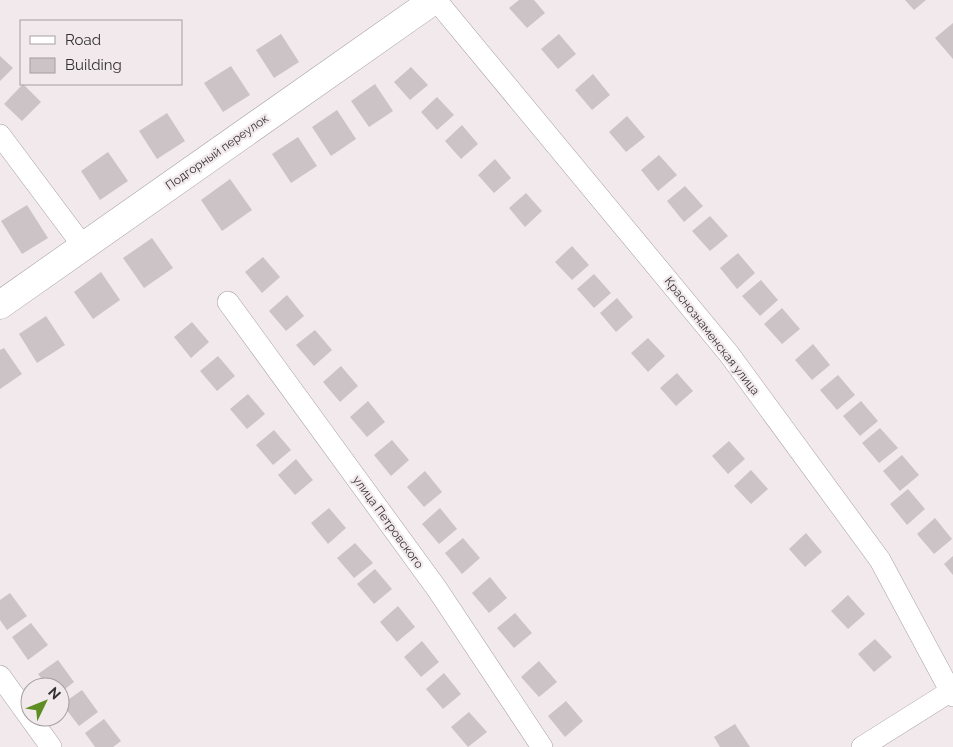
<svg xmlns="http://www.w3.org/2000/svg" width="953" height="747" font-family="Raleway,sans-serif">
<rect width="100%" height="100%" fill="#f1e9eb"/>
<path fill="#cbc3c5" d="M519,0H534L545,13L527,28L509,8Z
M905,0H926L914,10Z
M953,23V59L935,38Z
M281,34L299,62L274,78L256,50Z
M559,34L576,54L558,69L541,49Z
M0,56L13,68L0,81Z
M231,66L250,95L223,112L204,83Z
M411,67L428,85L410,100L394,82Z
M593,74L610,95L592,110L575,90Z
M23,84L41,102L22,121L4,104Z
M375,84L393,111L369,127L351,101Z
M437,97L454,115L437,130L421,112Z
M337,110L356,139L331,156L312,127Z
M167,113L185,141L157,159L139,131Z
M627,116L645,137L626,152L609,132Z
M462,125L478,144L461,159L445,141Z
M298,137L317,166L291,183L272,154Z
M108,152L128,181L100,200L81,171Z
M659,155L677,175L658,191L641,170Z
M495,159L511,178L494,193L478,175Z
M230,179L252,210L222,231L201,200Z
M685,186L703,206L684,222L667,201Z
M526,193L542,211L525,227L509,208Z
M27,205L48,238L22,254L1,221Z
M710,216L728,236L710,251L692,231Z
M152,238L173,268L144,288L123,258Z
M572,246L589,265L572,280L555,262Z
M738,253L755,273L737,289L720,268Z
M263,257L280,277L262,293L245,272Z
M101,272L120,300L93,319L74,292Z
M594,274L611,293L594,308L577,289Z
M761,280L778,300L760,316L742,296Z
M287,295L304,316L286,331L269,311Z
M617,298L633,317L616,332L600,313Z
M782,308L800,329L782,344L764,324Z
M46,316L65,345L37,363L19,334Z
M192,322L209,342L191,358L174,337Z
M315,330L332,350L314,366L296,345Z
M648,338L665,356L648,372L631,353Z
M813,344L830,365L812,380L795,360Z
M4,348L22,374L0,389V350Z
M218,356L235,376L217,391L200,371Z
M341,366L358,386L340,402L323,382Z
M677,373L693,391L676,406L660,388Z
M838,375L855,395L837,410L820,390Z
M248,394L265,414L247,429L230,409Z
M368,401L385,422L367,437L350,417Z
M861,401L878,421L860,436L843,416Z
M880,428L898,448L879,463L862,443Z
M274,430L291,450L273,465L256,445Z
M392,440L409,460L391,476L374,455Z
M729,441L745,459L728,474L712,456Z
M902,455L919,475L900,491L883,471Z
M296,459L313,480L295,495L278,475Z
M751,470L768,489L751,504L734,486Z
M425,471L442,492L424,507L407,487Z
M908,489L925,509L907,525L890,504Z
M329,508L346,528L328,544L311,523Z
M440,508L457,529L439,544L422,524Z
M935,518L952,539L934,554L917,534Z
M806,533L822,552L805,567L789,549Z
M463,538L480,558L462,574L445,553Z
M355,543L373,563L354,578L337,558Z
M953,556V575L944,564Z
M375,569L392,589L374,604L357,584Z
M490,577L507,598L489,613L472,593Z
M10,593L27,616L7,630L0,620V600Z
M848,595L865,614L848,629L831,611Z
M398,606L415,627L397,642L380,622Z
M515,613L532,633L514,648L497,628Z
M31,623L48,645L28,660L12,637Z
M875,639L892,657L874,672L858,654Z
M422,641L439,662L421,677L404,657Z
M58,660L74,682L60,693V687H48L38,674Z
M539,661L557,682L539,697L521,677Z
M444,673L461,694L443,709L426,689Z
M82,690L98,712L79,726L62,704Z
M566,701L583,721L565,737L548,716Z
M469,712L487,732L468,747L451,727Z
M104,719L121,741L113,747H95L85,733Z
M735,724L750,747H720L714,737Z"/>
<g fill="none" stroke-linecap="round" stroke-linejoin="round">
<g stroke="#a79fa1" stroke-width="22">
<path id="street" d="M436,0L729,354L880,560L953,696
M0,135L83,246
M228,302L437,589L542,747
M0,676L51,747
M862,747L951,691"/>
</g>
<g stroke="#a79fa1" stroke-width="29">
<path id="secondary" d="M0,305L434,0"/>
</g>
<use href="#street" stroke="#fff" stroke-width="21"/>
<use href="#secondary" stroke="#fff" stroke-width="28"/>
</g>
<g text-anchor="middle" stroke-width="4.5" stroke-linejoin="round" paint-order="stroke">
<g font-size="12" fill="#343132" stroke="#f1e9eb">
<text transform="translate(217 152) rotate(-35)" y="4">Подгорный переулок</text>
<text transform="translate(712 336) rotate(52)" y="4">Краснознаменская улица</text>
<text transform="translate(388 522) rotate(54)" y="4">улица Петровского</text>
</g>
</g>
<rect x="20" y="20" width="162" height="65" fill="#f1e9eb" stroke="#a59fa1"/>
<rect x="30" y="36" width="25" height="8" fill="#ffffff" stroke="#a59fa1"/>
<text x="65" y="45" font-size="15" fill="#343132">Road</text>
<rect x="30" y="58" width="25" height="15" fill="#cbc3c5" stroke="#a59fa1"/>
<text x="65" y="70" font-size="15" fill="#343132">Building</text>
<g transform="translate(45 702) rotate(47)"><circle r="24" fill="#f1e9eb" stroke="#a59fa1"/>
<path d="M0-4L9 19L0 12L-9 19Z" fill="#5e8e23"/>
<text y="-8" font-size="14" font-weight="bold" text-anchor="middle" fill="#343132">N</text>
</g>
</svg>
